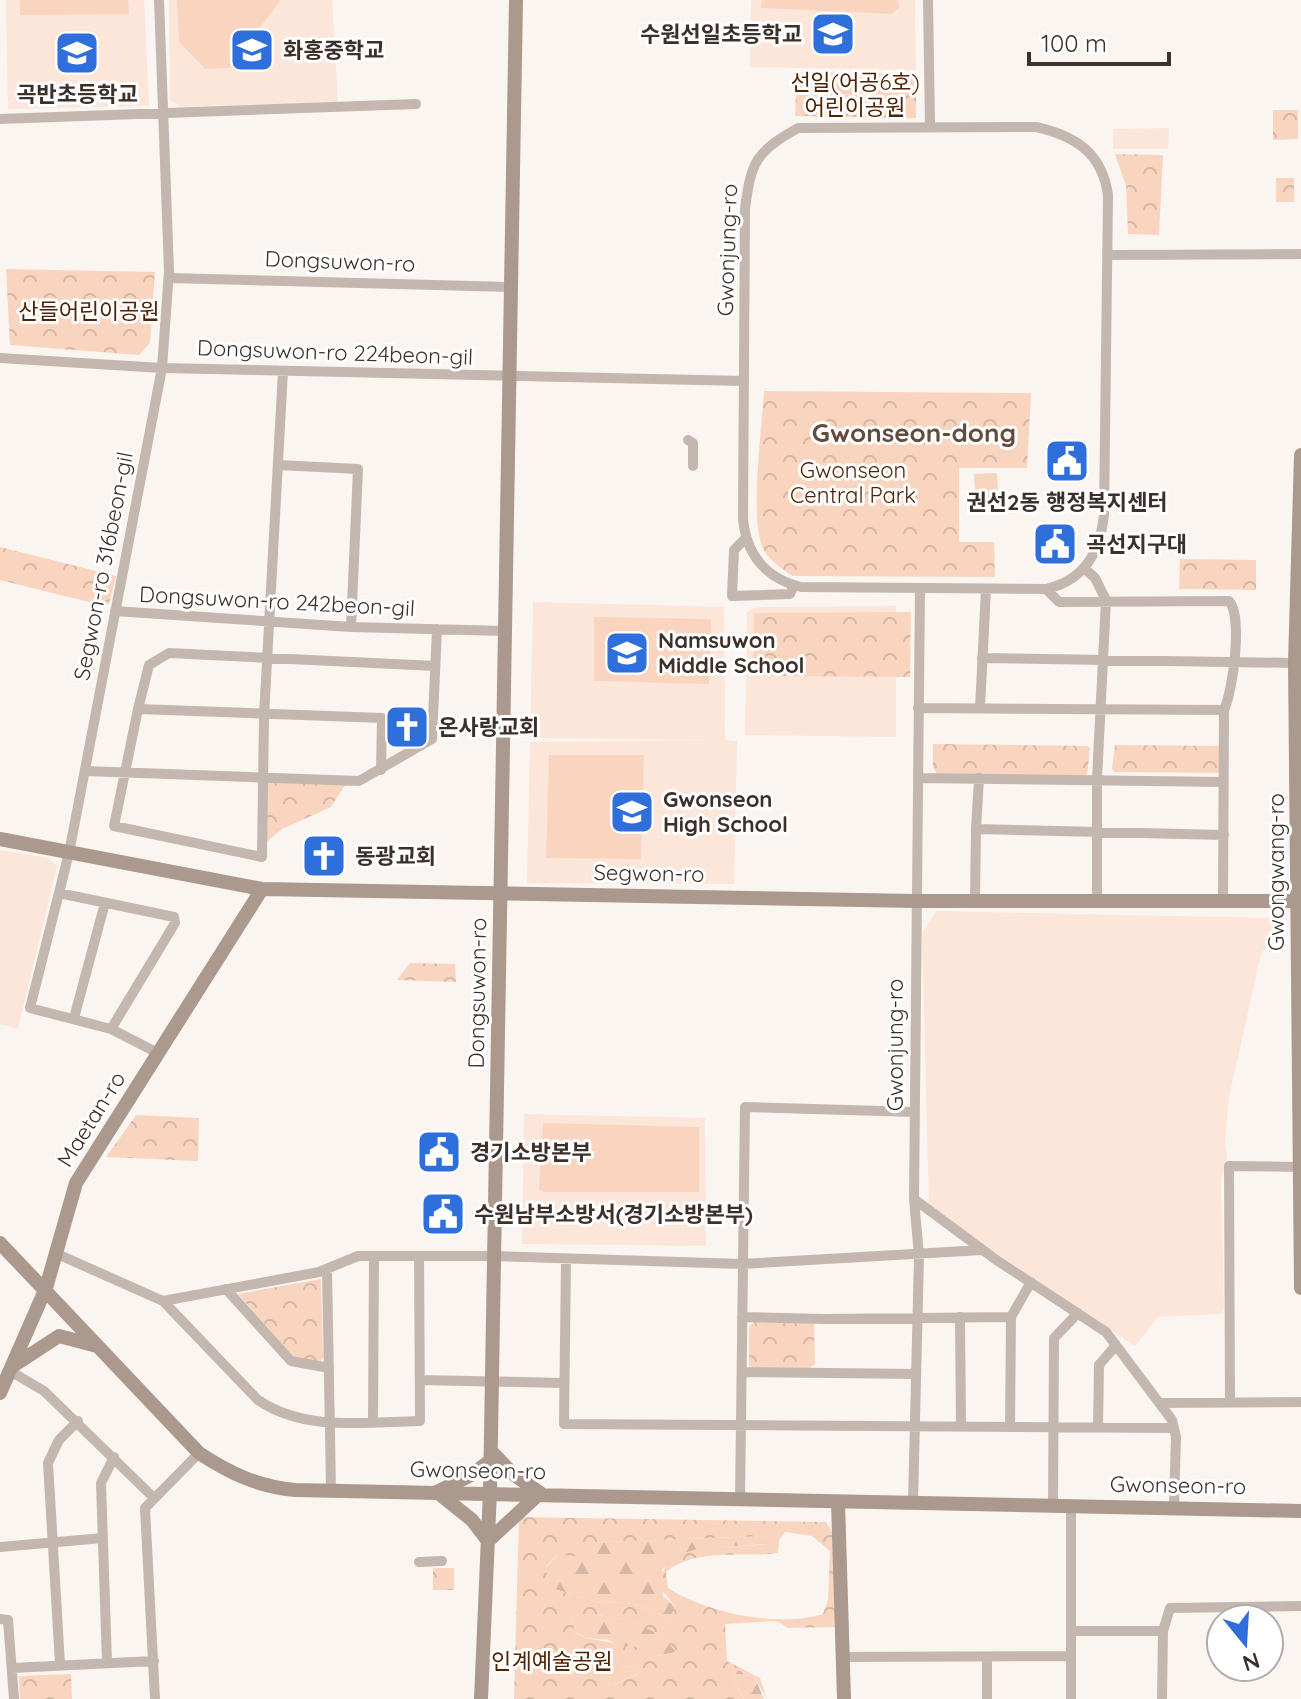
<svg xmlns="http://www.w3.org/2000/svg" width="1301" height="1699" font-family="Quicksand,'Noto Sans KR',sans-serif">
<defs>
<pattern id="forest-firs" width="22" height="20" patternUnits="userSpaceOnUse" patternTransform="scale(2)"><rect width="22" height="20" fill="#f9d5c0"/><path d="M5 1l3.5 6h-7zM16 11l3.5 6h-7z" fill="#d6b7a5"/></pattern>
<pattern id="park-crowns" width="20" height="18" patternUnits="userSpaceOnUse" patternTransform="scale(2)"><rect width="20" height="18" fill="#f9d5c0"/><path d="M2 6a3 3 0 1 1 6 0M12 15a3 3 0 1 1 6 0" fill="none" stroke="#d6b7a5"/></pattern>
</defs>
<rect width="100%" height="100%" fill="#fbf5f1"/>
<path fill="#fce6da" d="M6,0H144L149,106L8,109Z
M169,0H332L338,102L181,107L170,100Z
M751,0H915L916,70L750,67Z
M1169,128L1168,149H1113V129Z
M533,602L724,607L725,740L737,741L734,884L527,883L530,742L721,740L530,738Z
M896,606V737L745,735L747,612L756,607Z
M0,850L48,858L57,866L18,1029L0,1024Z
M936,911L1274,918L1282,927L1261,954L1229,1097L1225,1140L1227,1158L1221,1180L1224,1307L1220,1314L1158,1317L1135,1346L929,1208L922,933Z
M524,1114L705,1118L706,1246L522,1244Z"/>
<path fill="url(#forest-firs)" d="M767,1536V1544L704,1548L662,1569L663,1596L676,1607L669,1618L634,1604L593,1601L548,1587L546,1567L558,1555L581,1543Z
M576,1614C610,1614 656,1622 676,1652L647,1658L608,1640L587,1638L574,1632L572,1619Z
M615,1659L625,1668L635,1665L641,1672L613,1685L607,1681L603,1670L606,1663Z
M738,1670L754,1676L764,1699H744L733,1678Z"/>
<path fill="url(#park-crowns)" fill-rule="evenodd" d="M797,72L916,74V118L795,116Z
M1273,110H1298V139L1273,140Z
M1115,154L1163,155L1159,235L1128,234L1126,186Z
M1276,178H1294V202H1276Z
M6,269L155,272L150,343L139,355L10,345Z
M764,391L1031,393L1027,468H959V542H994L995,577L792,576C781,568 767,559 762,546C750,517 762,426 764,391Z
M0,547L116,576L109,604L105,606L0,580Z
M1180,559L1256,560V590L1179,589Z
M911,612L910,677L753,676L754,613Z
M933,744L1087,746L1090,748L1087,777L938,775L933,768Z
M1115,745L1223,746V773L1115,772L1112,769Z
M266,778L347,782L331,807L282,829L265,843Z
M410,963L455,964L456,982L397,980Z
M136,1115L199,1118L198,1161L106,1157Z
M321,1279L323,1358L318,1366L296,1359L238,1294Z
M755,1321L814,1322L815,1364L810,1368L753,1369L749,1366V1327Z
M519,1517L826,1522L834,1535L836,1627L788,1628L777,1621L725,1624L727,1661L760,1678L767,1699L754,1676L738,1670L733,1678L744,1699H514ZM785,1532L812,1536L830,1551L828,1600L823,1614C779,1628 706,1613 668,1588L666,1572C696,1547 742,1558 778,1553L779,1540ZM767,1536V1544C727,1550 668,1536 658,1586L676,1607L669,1618L634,1604L593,1601L548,1587L546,1566L558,1555L577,1556L582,1543ZM576,1614C609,1614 656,1622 676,1652L647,1658L640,1648L587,1638L575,1633L572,1619ZM615,1659L625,1668L635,1665L641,1672L614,1685L607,1681L603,1670L606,1662Z
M433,1568H454V1590H433Z
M71,1674L72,1699H20L19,1676Z"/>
<path fill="#f9d5c0" d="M20,0H128L129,14L20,15Z
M177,0H281L229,68L205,69L179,42Z
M762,0H898L899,8L891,14L761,8Z
M997,473L999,505L976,506L974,474Z
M594,617L711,619L709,684L594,681Z
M549,755H644L641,859L546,858Z
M543,1123L699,1127V1192H544L539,1189Z"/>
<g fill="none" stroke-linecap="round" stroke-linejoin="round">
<path stroke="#c4b7b0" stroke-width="10" d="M928,0L930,126
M0,119L416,104
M1036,127C1076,136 1102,153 1108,195L1104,515C1100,552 1085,580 1046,589L801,587C765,578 746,554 743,518L745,209C751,161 756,152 798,128Z
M1108,255L1301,254
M169,278L510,287
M0,358L162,368L744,381
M283,371L264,716L262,857L114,826L138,709L382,718L381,770
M688,440L693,443V466
M278,465L358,469L351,627
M745,539L734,550L732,596L790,594L794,585
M1084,568L1095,578L1106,600
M115,611L351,627L505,631
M982,658L1295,663
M918,708L1224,710C1233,691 1243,616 1229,601L1059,602L1046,589
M980,708L986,589
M138,709L149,665L169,653L435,666
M85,771L359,781L432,739L437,629
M918,778L1223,782
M979,778L976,829L1224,835
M59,893L174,917L175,923L111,1029
M975,901L976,829
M1097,901V779L1106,600
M1223,901L1224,710
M74,1018L105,903
M158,1053L111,1029L30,1008L69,853L162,368L169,271L159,0
M914,1199L995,1259L1106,1332L1172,1420L1176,1437L1174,1507
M55,1253L163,1301L258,1400C305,1432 366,1422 420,1421L419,1256
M566,1260L564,1424L1174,1428
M327,1269L331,1490
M226,1289L291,1361L329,1368
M163,1301L319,1272L358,1256H494L742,1264L982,1250
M742,1317L823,1319L1011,1317L1031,1282
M960,1317L961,1427
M10,1371L44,1391L154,1498
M743,1372L916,1374
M420,1380L564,1383
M1160,1403L1301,1402
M1230,1403L1229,1166L1301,1167
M373,1422L374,1256
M1010,1427L1011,1317
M1098,1428L1099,1365L1116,1345
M740,1499L745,1107L915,1112
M913,1503L919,1256L914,1199L920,588
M1053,1505L1054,1338L1078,1313
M1071,1505V1699
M0,1547L103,1538
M419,1562L442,1561
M0,1619L8,1620L14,1699
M1071,1631H1163L1170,1608L1301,1606
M843,1657L1071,1656
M107,1662L101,1483L114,1457
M60,1664L48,1463L59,1440L78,1421
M12,1668L154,1661
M155,1699L145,1508L199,1453
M987,1699V1657
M1162,1699L1163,1631"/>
<path stroke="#ab998e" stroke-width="14" d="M1301,455L1295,663L1301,1288
M0,839L262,889L916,901H1301
M0,1243L199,1453C231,1474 257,1486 295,1490L1301,1511
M13,1366L59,1336L97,1346
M0,1393L46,1288L76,1183L262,889
M491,1460L471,1475L437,1492L472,1520L488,1541L540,1493L513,1474L491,1451
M838,1502L844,1699
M481,1699L490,1491L516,0"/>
</g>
<defs>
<g id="school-square" transform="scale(2.3)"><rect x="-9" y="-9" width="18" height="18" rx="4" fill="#2e6fdc" stroke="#fff"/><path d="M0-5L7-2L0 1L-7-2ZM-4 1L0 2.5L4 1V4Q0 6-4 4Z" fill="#fff"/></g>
<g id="civic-square" transform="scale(2.3)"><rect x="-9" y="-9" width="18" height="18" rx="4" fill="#2e6fdc" stroke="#fff"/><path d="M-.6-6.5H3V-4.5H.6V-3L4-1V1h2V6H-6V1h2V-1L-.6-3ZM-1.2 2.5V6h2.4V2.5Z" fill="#fff"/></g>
<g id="church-square" transform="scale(2.3)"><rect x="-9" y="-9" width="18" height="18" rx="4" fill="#2e6fdc" stroke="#fff"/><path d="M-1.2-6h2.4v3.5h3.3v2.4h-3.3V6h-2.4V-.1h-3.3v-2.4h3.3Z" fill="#fff"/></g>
</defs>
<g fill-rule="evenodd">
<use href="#school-square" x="833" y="34"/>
<use href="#school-square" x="252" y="50"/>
<use href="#school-square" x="77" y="53"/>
<use href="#civic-square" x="1067" y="461"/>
<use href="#civic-square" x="1055" y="544"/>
<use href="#school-square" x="627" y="653"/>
<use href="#church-square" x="407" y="727"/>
<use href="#school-square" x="632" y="812"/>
<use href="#church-square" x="324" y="856"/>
<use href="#civic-square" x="439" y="1152"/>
<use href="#civic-square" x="443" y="1214"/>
</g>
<g text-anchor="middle" stroke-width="6" stroke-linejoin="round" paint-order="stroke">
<g font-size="22" font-weight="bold" fill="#3b302a" stroke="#fff" text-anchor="start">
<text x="802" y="42" text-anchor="end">수원선일초등학교</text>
<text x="283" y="58">화홍중학교</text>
<text x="77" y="102" text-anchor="middle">곡반초등학교</text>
<text x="1067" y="510" text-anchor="middle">권선2동 행정복지센터</text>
<text x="1086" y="552">곡선지구대</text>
<text x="658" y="648">Namsuwon<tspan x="658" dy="25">Middle School</tspan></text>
<text x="438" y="735">온사랑교회</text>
<text x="663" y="807">Gwonseon<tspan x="663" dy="25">High School</tspan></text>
<text x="355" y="864">동광교회</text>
<text x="470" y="1160">경기소방본부</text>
<text x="474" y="1222">수원남부소방서(경기소방본부)</text>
</g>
<g font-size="22" fill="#4f2303" stroke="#fff">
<text x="855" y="90">선일(어공6호)<tspan x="855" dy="25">어린이공원</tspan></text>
<text x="89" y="319">산들어린이공원</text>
<text x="853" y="478">Gwonseon<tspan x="853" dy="25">Central Park</tspan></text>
<text x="552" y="1669">인계예술공원</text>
</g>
<g font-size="22" fill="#3b302a" stroke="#fff">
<text transform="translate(727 250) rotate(-88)" y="8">Gwonjung-ro</text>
<text transform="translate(340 261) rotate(2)" y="8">Dongsuwon-ro</text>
<text transform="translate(335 352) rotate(2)" y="8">Dongsuwon-ro 224beon-gil</text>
<text transform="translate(103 566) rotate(-79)" y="8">Segwon-ro 316beon-gil</text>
<text transform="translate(277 601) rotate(3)" y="8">Dongsuwon-ro 242beon-gil</text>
<text transform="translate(1276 872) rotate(-90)" y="8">Gwongwang-ro</text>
<text transform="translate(649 873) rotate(1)" y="8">Segwon-ro</text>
<text transform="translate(477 993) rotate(-89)" y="8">Dongsuwon-ro</text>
<text transform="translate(895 1045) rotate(-90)" y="8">Gwonjung-ro</text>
<text transform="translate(91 1119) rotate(-58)" y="8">Maetan-ro</text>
<text transform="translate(478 1470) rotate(1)" y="8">Gwonseon-ro</text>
<text transform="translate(1178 1485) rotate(1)" y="8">Gwonseon-ro</text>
</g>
<g font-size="26" font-weight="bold" fill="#634b3d" stroke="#fff">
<text x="914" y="442">Gwonseon-dong</text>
</g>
</g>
<g transform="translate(1245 1643) rotate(162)"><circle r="38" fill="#ffffff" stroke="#b1acaa" stroke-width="2"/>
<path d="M0-6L14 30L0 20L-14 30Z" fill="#2e6fdc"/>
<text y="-12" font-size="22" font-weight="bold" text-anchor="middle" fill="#3b302a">N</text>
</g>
<path d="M1029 52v12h140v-12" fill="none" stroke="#3b302a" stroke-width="4"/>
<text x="1041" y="52" font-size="24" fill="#3b302a" stroke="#ffffff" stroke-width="6" paint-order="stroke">100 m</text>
</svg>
